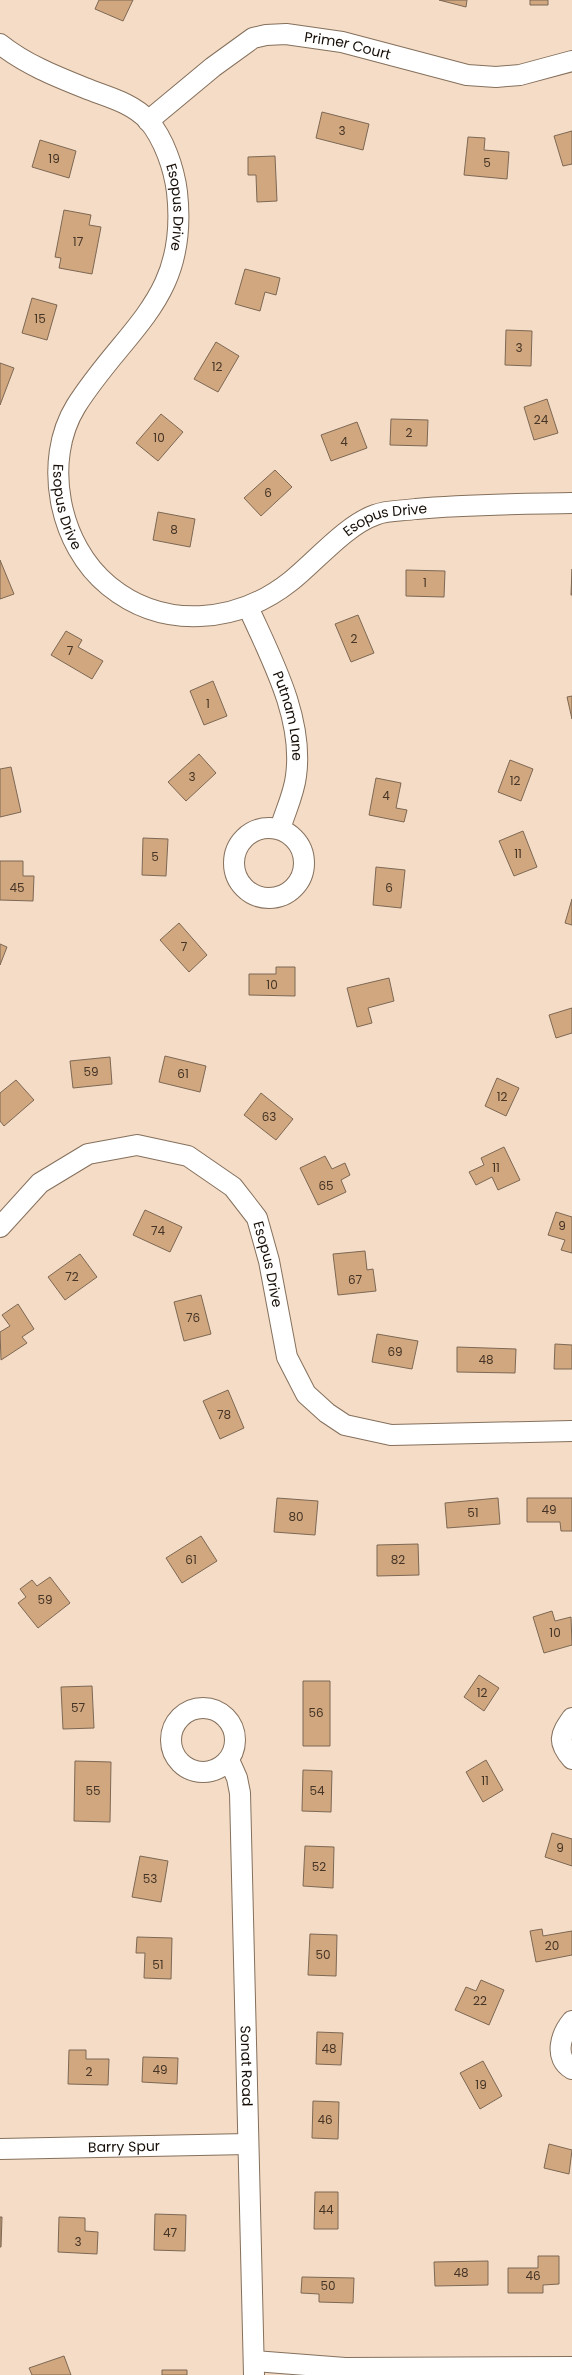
<svg xmlns="http://www.w3.org/2000/svg" width="572" height="2375" font-family="Poppins,sans-serif">
<rect width="100%" height="100%" fill="#f4dcc6"/>
<path fill="#d1a77f" stroke="#7d6854" d="M99,0H133L123,21L95,9Z
M439,0H467L466,7Z
M530,0H548V5H530Z
M322,112L369,124L363,150L316,138Z
M572,131V164L563,166L554,136Z
M468,137L485,138L484,150L509,152L507,179L464,175Z
M40,140L76,151L69,178L32,167Z
M275,156L277,201L257,202L256,175H248V157Z
M64,210L91,215L89,225L101,227L92,274L59,268L61,258L55,257Z
M245,269L280,278L276,295L265,292L260,311L235,304Z
M32,298L57,305L47,340L22,333Z
M506,330L532,331L531,366L505,365Z
M216,342L239,356L218,392L194,379Z
M0,363L14,368L0,405Z
M547,399L558,433L534,440L524,407Z
M161,414L183,432L158,461L136,443Z
M391,419L428,420L427,446L390,445Z
M357,422L367,448L331,461L321,435Z
M275,470L292,487L261,516L244,498Z
M158,512L195,519L190,547L153,540Z
M0,560L14,594L0,599Z
M572,569V595H571Z
M406,570L445,571L444,597L406,596Z
M358,615L374,653L351,662L335,624Z
M66,631L82,640L78,647L103,661L92,679L51,655Z
M213,681L227,716L204,725L190,691Z
M572,696V719L567,697Z
M199,754L216,773L186,801L168,782Z
M510,760L533,769L521,801L498,792Z
M11,767L21,812L0,817V769Z
M376,778L401,783L396,808L407,810L404,822L369,815Z
M523,831L537,867L514,876L499,841Z
M143,838L168,839L166,876L142,875Z
M0,861H23V876H34L33,901L0,900Z
M376,867L405,870L401,908L373,905Z
M572,899V925L565,923Z
M179,923L207,955L189,972L160,940Z
M0,944L7,947L0,965Z
M276,967H295V996L249,995V974H276Z
M389,978L394,1001L368,1008L372,1023L357,1027L347,988Z
M572,1008V1033L556,1038L549,1015Z
M165,1056L206,1066L200,1092L159,1082Z
M110,1057L112,1084L73,1088L70,1061Z
M497,1078L519,1088L506,1116L485,1106Z
M16,1080L34,1100L4,1126L0,1121V1093Z
M261,1093L293,1119L276,1140L244,1115Z
M504,1147L520,1180L498,1190L492,1177L476,1185L469,1172L484,1165L481,1158Z
M325,1156L332,1169L345,1163L350,1175L341,1180L346,1192L318,1205L300,1168Z
M145,1210L182,1227L170,1252L133,1235Z
M556,1212L572,1217V1253L561,1250L565,1240L548,1235Z
M365,1251L367,1270L373,1269L376,1291L338,1295L333,1254Z
M80,1254L97,1277L65,1300L48,1277Z
M201,1295L211,1334L184,1341L174,1302Z
M18,1304L34,1329L22,1337L27,1343L1,1360L0,1332L10,1326L2,1315Z
M377,1334L418,1341L412,1369L372,1362Z
M555,1344L572,1345V1369H554Z
M457,1347L516,1349L515,1373L457,1372Z
M228,1390L244,1428L220,1439L203,1401Z
M277,1498L318,1501L315,1535L274,1532Z
M498,1498L500,1524L447,1528L445,1503Z
M527,1498H572V1531H561L560,1522H527Z
M201,1536L217,1561L182,1583L166,1558Z
M418,1544L419,1575L377,1576V1545Z
M50,1577L70,1603L38,1628L18,1603L26,1597L20,1589L32,1580L37,1586Z
M552,1611L555,1621L571,1617L572,1645L544,1653L533,1617Z
M479,1675L499,1688L484,1711L464,1697Z
M303,1681H330V1746H303Z
M92,1686L94,1728L63,1729L61,1687Z
M486,1760L503,1790L483,1802L466,1772Z
M75,1761L111,1762L110,1822L74,1821Z
M303,1770L332,1771L331,1812L302,1811Z
M552,1833L572,1839V1866L545,1857Z
M305,1846L334,1847L333,1888L303,1886Z
M140,1856L168,1861L161,1902L132,1897Z
M542,1929L543,1936L572,1931V1955L536,1962L530,1931Z
M310,1934L337,1935L336,1976L308,1975Z
M137,1937L172,1938L171,1979L144,1978L145,1953H136Z
M481,1980L504,1990L489,2025L455,2010L466,1987L476,1991Z
M317,2032L343,2033L341,2065L316,2064Z
M69,2050H86V2059H109L108,2085L68,2084Z
M143,2057L178,2058L177,2084L142,2082Z
M483,2061L502,2096L480,2109L460,2073Z
M313,2101L339,2102L338,2139L312,2138Z
M549,2144L572,2150L569,2174L544,2168Z
M315,2192H338V2229H314Z
M155,2214L186,2215L185,2251L154,2250Z
M0,2217H2L1,2247H0Z
M59,2217L85,2218V2231L98,2232L97,2254L58,2252Z
M538,2256H559V2284L543,2285V2293H508V2268H538Z
M488,2261V2285L435,2286L434,2262Z
M302,2277L354,2278L353,2303L319,2302V2294L301,2293Z
M64,2356L71,2375H32L29,2368Z
M162,2370H187V2375H162Z"/>
<g fill="none" stroke-linecap="round" stroke-linejoin="round">
<g stroke="#85705c" stroke-width="22">
<g id="street">
<path id="s1" d="M0,44C25,64 55,76 85,88C107,97 131,102 148,120C164,139 174,168 177,192C189,299 126,327 76,406C42,461 59,546 109,586C163,630 237,624 291,581C315,562 346,525 375,515C387,510 403,511 416,509C468,504 520,504 572,503"/>
<path id="s2" d="M148,121L213,67L253,38L266,35L286,34L342,42L467,75L496,77L520,75L572,61"/>
<path id="s3" d="M248,607C271,658 304,718 296,776C294,794 285,812 280,829"/>
<circle cx="269" cy="863" r="35"/>
<path id="s4" d="M0,1227L40,1183L88,1154L137,1145L188,1156L233,1187L257,1218L269,1261L287,1357L306,1394L327,1413L345,1425L391,1435L572,1431"/>
<circle cx="203" cy="1740" r="32"/>
<path d="M572,1718C560,1735 557,1742 572,1759"/>
<path id="s5" d="M229,1760L237,1778L240,1793L254,2375"/>
<path d="M572,2021C561,2034 553,2058 572,2069"/>
<path id="s6" d="M0,2149L248,2144"/>
<path d="M254,2361L345,2368L572,2367"/>
</g>
</g>
<use href="#street" stroke="#fff" stroke-width="20"/>
</g>
<g text-anchor="middle" stroke-width="3.5" stroke-linejoin="round" paint-order="stroke">
<g font-size="12" fill="#453425">
<text x="342" y="135">3</text>
<text x="54" y="163">19</text>
<text x="487" y="167">5</text>
<text x="78" y="246">17</text>
<text x="40" y="323">15</text>
<text x="519" y="352">3</text>
<text x="217" y="371">12</text>
<text x="541" y="424">24</text>
<text x="409" y="437">2</text>
<text x="159" y="442">10</text>
<text x="344" y="446">4</text>
<text x="268" y="497">6</text>
<text x="174" y="534">8</text>
<text x="425" y="587">1</text>
<text x="354" y="643">2</text>
<text x="70" y="655">7</text>
<text x="208" y="708">1</text>
<text x="192" y="781">3</text>
<text x="515" y="785">12</text>
<text x="386" y="800">4</text>
<text x="518" y="858">11</text>
<text x="155" y="861">5</text>
<text x="17" y="892">45</text>
<text x="389" y="892">6</text>
<text x="184" y="951">7</text>
<text x="272" y="989">10</text>
<text x="91" y="1076">59</text>
<text x="183" y="1078">61</text>
<text x="502" y="1101">12</text>
<text x="269" y="1121">63</text>
<text x="496" y="1172">11</text>
<text x="326" y="1190">65</text>
<text x="562" y="1230">9</text>
<text x="158" y="1235">74</text>
<text x="72" y="1281">72</text>
<text x="355" y="1284">67</text>
<text x="193" y="1322">76</text>
<text x="395" y="1356">69</text>
<text x="486" y="1364">48</text>
<text x="224" y="1419">78</text>
<text x="549" y="1514">49</text>
<text x="473" y="1517">51</text>
<text x="296" y="1521">80</text>
<text x="191" y="1564">61</text>
<text x="398" y="1564">82</text>
<text x="45" y="1604">59</text>
<text x="555" y="1637">10</text>
<text x="482" y="1697">12</text>
<text x="78" y="1712">57</text>
<text x="316" y="1717">56</text>
<text x="485" y="1785">11</text>
<text x="93" y="1795">55</text>
<text x="317" y="1795">54</text>
<text x="560" y="1852">9</text>
<text x="319" y="1871">52</text>
<text x="150" y="1883">53</text>
<text x="552" y="1950">20</text>
<text x="323" y="1959">50</text>
<text x="158" y="1969">51</text>
<text x="480" y="2005">22</text>
<text x="329" y="2053">48</text>
<text x="160" y="2074">49</text>
<text x="89" y="2076">2</text>
<text x="481" y="2089">19</text>
<text x="325" y="2124">46</text>
<text x="326" y="2214">44</text>
<text x="170" y="2237">47</text>
<text x="78" y="2246">3</text>
<text x="461" y="2277">48</text>
<text x="533" y="2280">46</text>
<text x="328" y="2290">50</text>
</g>
<g font-size="14" fill="#160e07" stroke="#fff">
<text dy="5" stroke="none"><textPath href="#s2" startOffset="230">Primer Court</textPath></text>
<text dy="5" stroke="none"><textPath href="#s1" startOffset="261">Esopus Drive</textPath></text>
<text dy="5" stroke="none"><textPath href="#s1" startOffset="596">Esopus Drive</textPath></text>
<text dy="5" stroke="none"><textPath href="#s1" startOffset="1002">Esopus Drive</textPath></text>
<text dy="5" stroke="none"><textPath href="#s3" startOffset="117">Putnam Lane</textPath></text>
<text dy="5" stroke="none"><textPath href="#s4" startOffset="359">Esopus Drive</textPath></text>
<text dy="5" stroke="none"><textPath href="#s5" startOffset="308">Sonat Road</textPath></text>
<text dy="5" stroke="none"><textPath href="#s6" startOffset="124">Barry Spur</textPath></text>
</g>
</g>
</svg>
